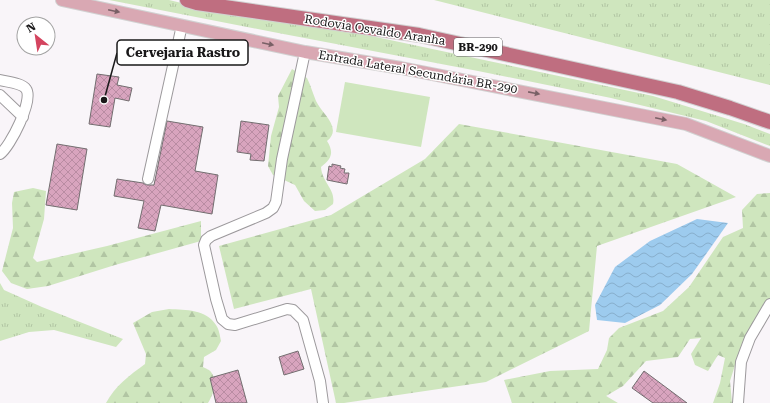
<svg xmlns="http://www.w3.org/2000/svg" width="770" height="403" font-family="'Roboto Serif',serif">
<defs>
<pattern id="grass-tufts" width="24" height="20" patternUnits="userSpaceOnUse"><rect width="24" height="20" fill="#cfe6be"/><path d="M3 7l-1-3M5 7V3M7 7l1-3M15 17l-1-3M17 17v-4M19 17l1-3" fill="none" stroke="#b1c5a3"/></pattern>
<pattern id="forest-firs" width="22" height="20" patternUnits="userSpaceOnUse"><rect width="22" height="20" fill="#cfe6be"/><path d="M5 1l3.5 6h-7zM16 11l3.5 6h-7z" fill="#b1c5a3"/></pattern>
<pattern id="water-waves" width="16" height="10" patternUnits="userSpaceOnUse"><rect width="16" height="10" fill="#9dcbee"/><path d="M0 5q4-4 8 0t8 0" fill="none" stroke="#87aecc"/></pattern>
<pattern id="building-cross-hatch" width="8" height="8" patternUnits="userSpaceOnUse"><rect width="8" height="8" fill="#d8a4be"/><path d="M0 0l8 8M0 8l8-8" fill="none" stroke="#b98ca3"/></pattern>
</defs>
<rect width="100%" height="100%" fill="#f9f5f9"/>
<path fill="url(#grass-tufts)" d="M109,0H169L194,6L343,30L653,96L744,124L770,134V146L706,121L611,98L478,71L273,32Z
M434,0H770V85Z
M0,283L4,290L42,307L123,339L116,347L54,330L29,332L0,341Z"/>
<path fill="url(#forest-firs)" d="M292,69L307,78C311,86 313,94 316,101C322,114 343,128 327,141C334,152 332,159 321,167C322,183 336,189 333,204L325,210L315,211L304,201L295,185L273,175L268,166L271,136L279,107L278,96Z
M459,124L677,164L736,197L597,246L589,331L486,382L344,403H336L311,289L234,309L219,246L331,215L425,159Z
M33,188L46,191L44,219L33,258L37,262L107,246L201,221V241L115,265L48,286L27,289L11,283L2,271L13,228L12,203L14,192Z
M770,193V311L757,325L742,343L730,381L732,403H713L720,383L725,358L718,355L708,371L695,365L691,354L701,338L690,339L678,357L646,361L623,386L606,396L618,403H512L504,380L550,371L598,369L607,350L609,338L619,328L663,311L689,287L723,237L743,228L742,210L757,194Z
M169,309C186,310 206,309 216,325C219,329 220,336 221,341L216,350L204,357L203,367C205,368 210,370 211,372C218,381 213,395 208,403H106C115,386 130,375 145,364L146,354L133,323L152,312Z"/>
<path fill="#cfe6be" d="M345,82L430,97L421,147L336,132Z"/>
<path fill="url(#water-waves)" d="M697,219L728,223L692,274L660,305L625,323L597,320L595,305L615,267L650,241Z"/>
<path fill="url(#building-cross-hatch)" stroke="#736e70" d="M97,74L119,77L117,85L132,88L129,101L115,98L110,127L89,124Z
M167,121L203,127L195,171L218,175L212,214L161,205L155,231L138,228L144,201L114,196L117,179L143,183L147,185H154Z
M241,121L269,125L264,161L250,160L251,154L237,152Z
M57,144L87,149L77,210L46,205Z
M332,164L341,166L340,168L345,169L344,173H349L347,184L327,180L329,166L332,167Z
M298,351L304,369L284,375L279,357Z
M238,370L247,403H216L210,378Z
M644,371L687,403H653L632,388Z"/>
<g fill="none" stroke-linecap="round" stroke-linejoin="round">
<g stroke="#9c999c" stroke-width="12">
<path id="minor" d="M305,52L282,159L276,202L273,208L266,213L211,236L206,240L204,245L216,299L222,319L228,324L235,325L287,309L293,310L303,320L320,381L323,403
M0,80C7,82 22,83 26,89C34,100 10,147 0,154
M0,95L23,117
M148,179L182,25
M738,403L741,362L750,338L770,304"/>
</g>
<g stroke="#d1d1d1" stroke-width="14">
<path id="major" d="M62,0L305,52L401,68L686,124L770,156"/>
</g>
<g stroke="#d1d1d1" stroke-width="16">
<path id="highway" d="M187,0L197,3L419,35L678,92L730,108L770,122"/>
</g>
<use href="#minor" stroke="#fff" stroke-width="10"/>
<use href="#major" stroke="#d9a8b3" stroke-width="12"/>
<use href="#highway" stroke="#bf6e80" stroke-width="14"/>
</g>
<defs><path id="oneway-solid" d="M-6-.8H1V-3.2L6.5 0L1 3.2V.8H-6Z"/></defs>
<g fill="#796066">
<use href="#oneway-solid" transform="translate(114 11) rotate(12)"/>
<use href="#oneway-solid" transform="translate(268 44) rotate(12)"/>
<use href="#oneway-solid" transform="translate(534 93) rotate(11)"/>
<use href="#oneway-solid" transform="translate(661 119) rotate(12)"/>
</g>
<g text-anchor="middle" stroke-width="3" stroke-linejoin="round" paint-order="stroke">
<rect fill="#fff" stroke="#5e5d5e" stroke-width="1" x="454" y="38" width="48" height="18" rx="3"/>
<g font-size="11" font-weight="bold" fill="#191819">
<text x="478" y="51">BR-290</text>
</g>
<g font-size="12" fill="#191819" stroke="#fff">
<text transform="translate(375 30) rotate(9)" y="4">Rodovia Osvaldo Aranha</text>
<text transform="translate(418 72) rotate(10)" y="4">Entrada Lateral Secundária BR-290</text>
</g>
</g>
<path fill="none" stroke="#191819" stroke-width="1.5" d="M104 100L117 53"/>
<circle fill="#191819" stroke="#fff" stroke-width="1.5" cx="104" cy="100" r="4"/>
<rect fill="#fff" stroke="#191819" stroke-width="1.5" x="117" y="40" width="131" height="25" rx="4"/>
<g font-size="13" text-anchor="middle" font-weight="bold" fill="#191819">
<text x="183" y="57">Cervejaria Rastro</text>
</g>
<g transform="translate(36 36) rotate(330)"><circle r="19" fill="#ffffff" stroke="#a3a3a3"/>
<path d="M0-3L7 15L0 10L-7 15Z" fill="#d4445f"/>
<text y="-6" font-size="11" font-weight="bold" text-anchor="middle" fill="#191819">N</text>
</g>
</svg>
